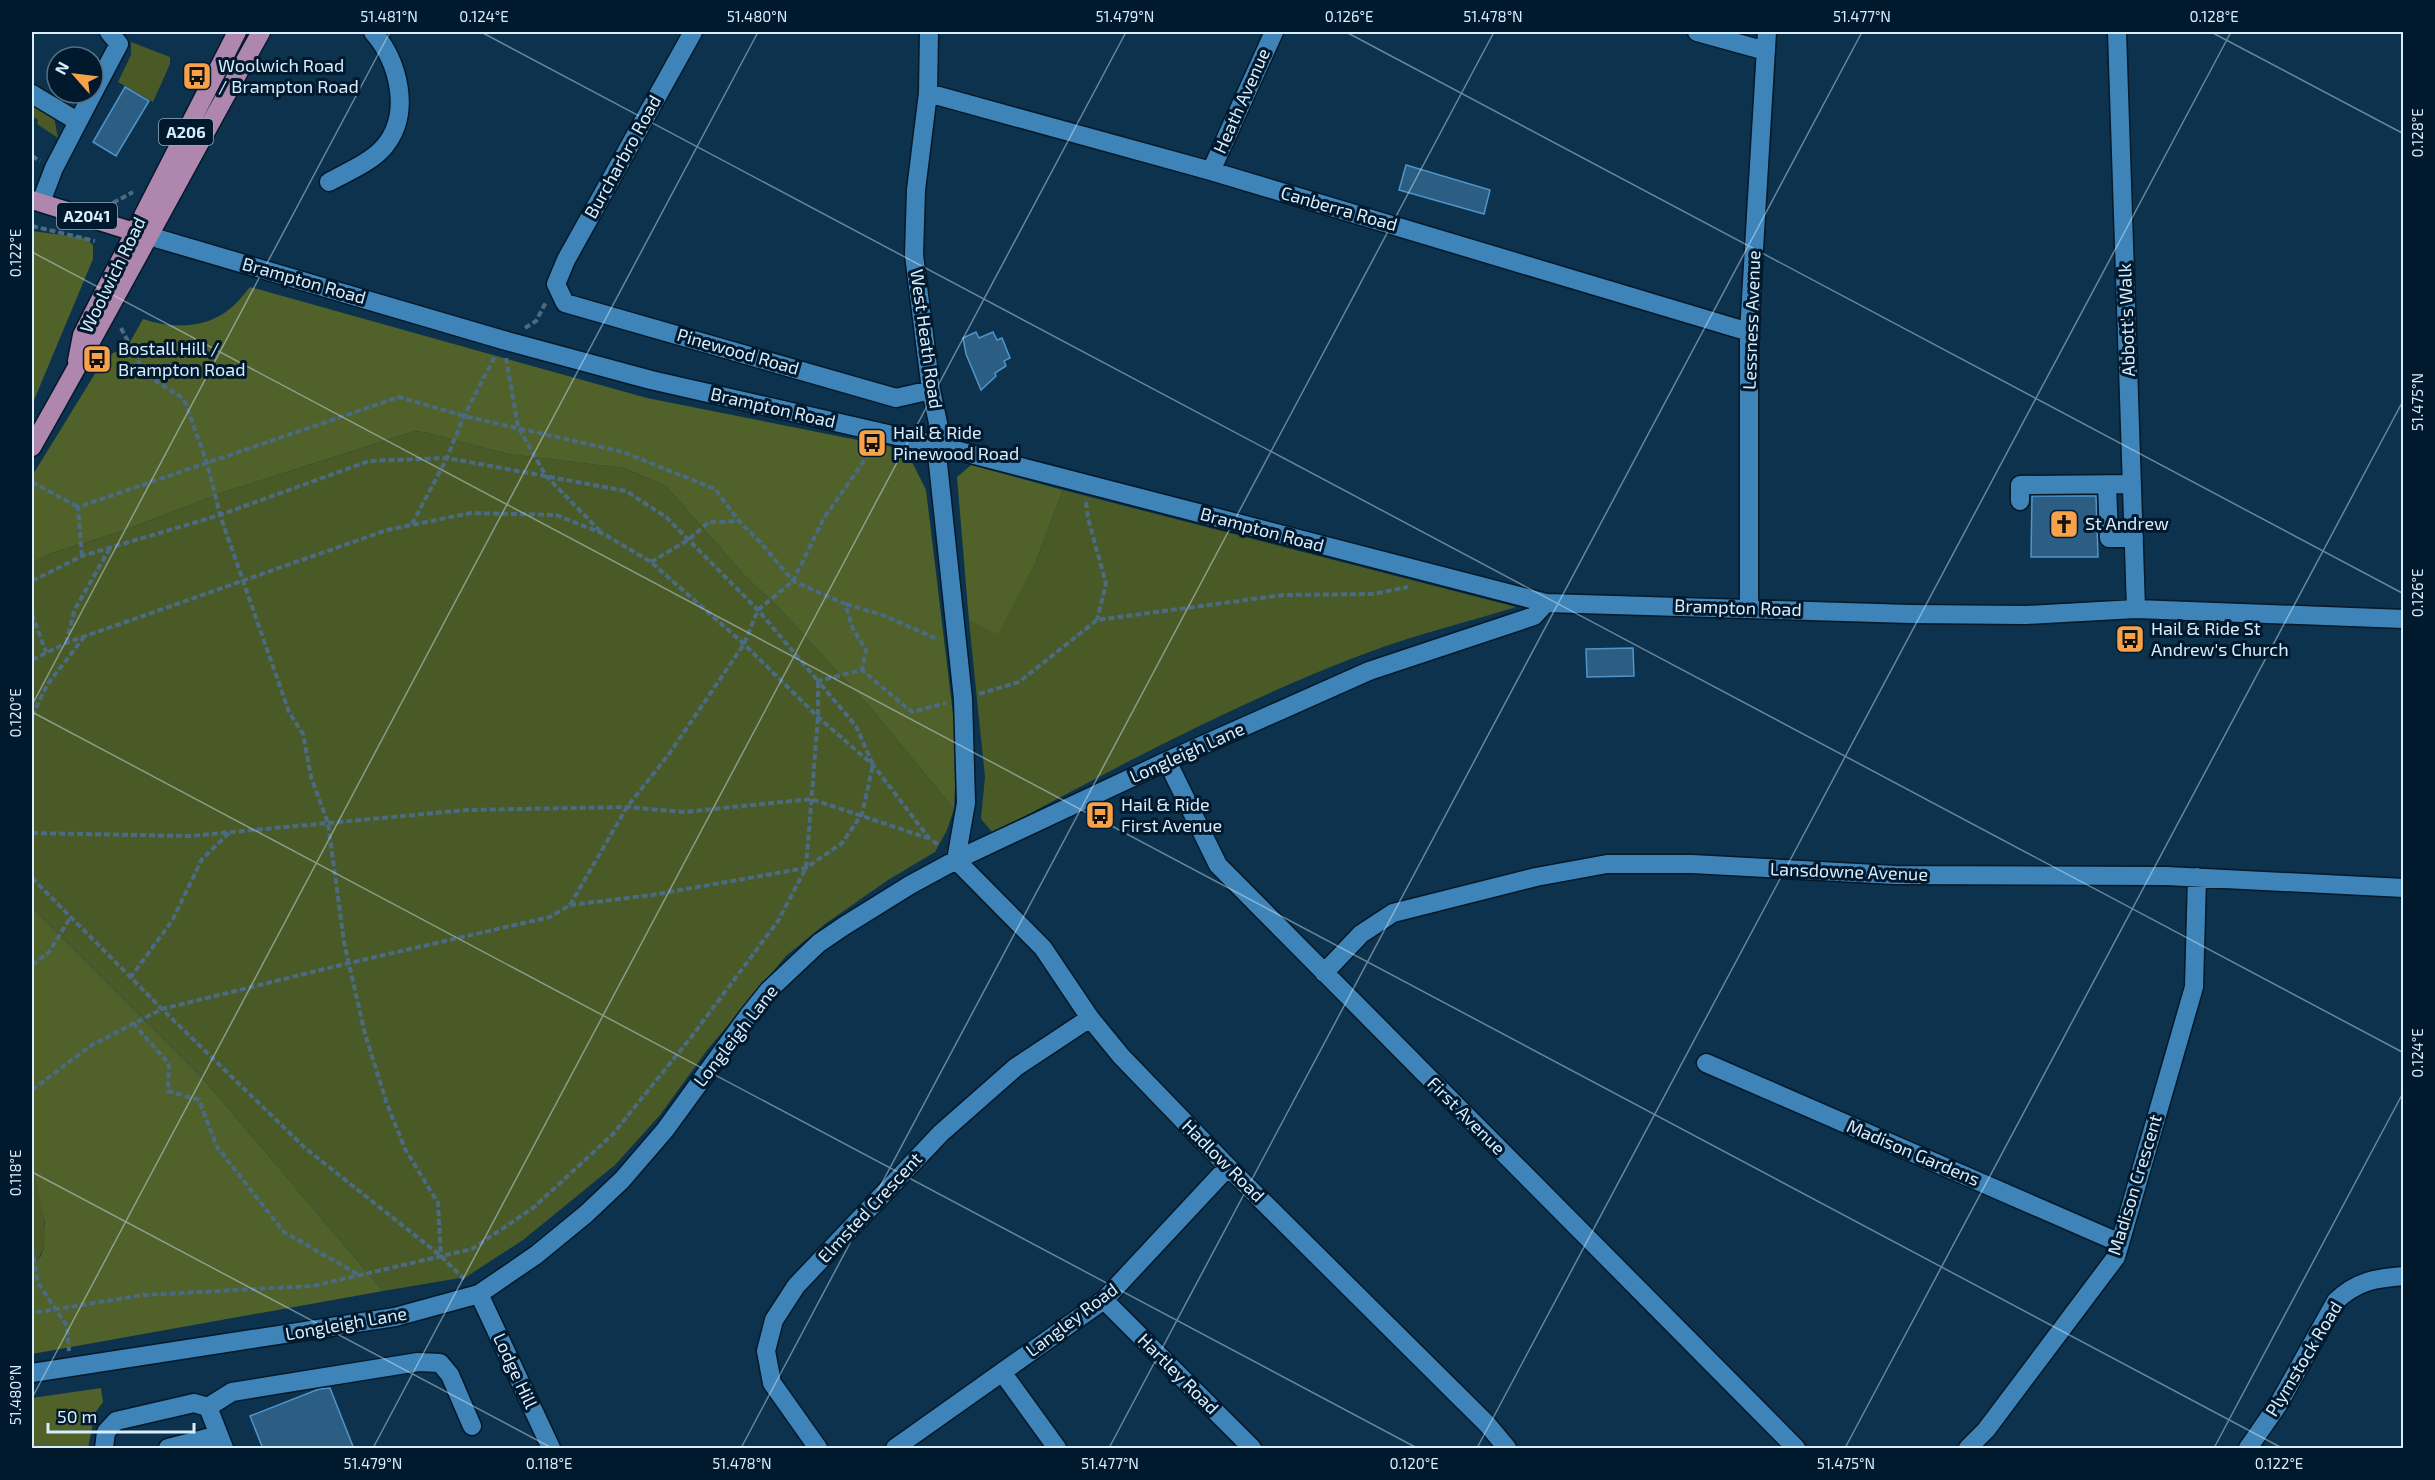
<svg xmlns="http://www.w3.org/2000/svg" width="2435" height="1480" font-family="'Exo 2',sans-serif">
<rect width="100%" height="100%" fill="#0c324d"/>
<path fill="#4a5a26" d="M131,42L170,57V64L153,102L118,82L131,55Z
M32,104L54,117L58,138L37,124L38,120L32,116Z
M415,431L428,433L508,454L624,468L666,486L745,576L780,609L869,706L954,809L947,830L935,852L888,880L825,924L786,956L708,1049L660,1115L615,1165L523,1240L466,1277L383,1291L205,1081L32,908V563L49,554L122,531L224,492Z
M1063,490L1516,607C1468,622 1418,634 1372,651C1240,700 1117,767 993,833L981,819L985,777L969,621L998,633L1035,564Z
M32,1163C37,1190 59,1246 32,1265Z"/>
<path fill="#50612a" d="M32,231L85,238L93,245V259L32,405Z
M250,287L647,398L893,447L913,464L926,490L957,747L954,809L869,706L780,609L745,576L666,486L624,468L508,454L428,433L415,431L224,492L122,531L49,554L32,563V476L101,364L104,365L109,355L120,350L130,342L143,319C172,329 206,329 231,308C238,302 244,294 250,287Z
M971,465L1063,490L1035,564L998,634L969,621L957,477Z
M32,908L205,1081L383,1291L32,1354V1265L41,1256L44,1247L45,1223L32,1163Z
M101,1388L103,1402L95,1413L88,1448H32V1398Z"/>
<path fill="#2c5e84" stroke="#4f95ca" stroke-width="1.5" d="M125,87L149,101L116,156L93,142Z
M1406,165L1490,190L1484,214L1399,190Z
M976,332L979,338L993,332L997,340L1002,338L1010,358L1004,361L1006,366L995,373L996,376L981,390L966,354L963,338Z
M2032,496H2096L2098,557H2031Z
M1633,648L1634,676L1587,677L1586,649Z
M330,1388L354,1449H263L250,1416L319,1389Z"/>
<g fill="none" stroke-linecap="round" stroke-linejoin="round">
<g stroke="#041929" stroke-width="21">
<path id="minor" d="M693,32L566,260L556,284L565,303L896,398L931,390
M929,32L928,93L916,190L914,255L931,390L938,423L936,445L963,699L966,803L956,860
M1697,32L1766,51
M2117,32L2136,609
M93,93L119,44L109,32
M928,93L1211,171L1749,332
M32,94L77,121
M1211,171L1274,32
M329,182C347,172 370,163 384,147C412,114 399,62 373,32
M41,202L54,168L93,93
M149,236L503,340L651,380L936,445L1546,603L1910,614L2026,615L2136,609L2404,619
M2107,485L2109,538H2134
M2020,501V485L2132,484
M1749,608V332L1767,32
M1167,761L1218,865L1796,1448
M956,860L1043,948L1090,1018L1121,1056L1228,1167L1487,1424L1507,1448
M1324,973L1361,934L1393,913L1536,877L1607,864H1692L1895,875L2166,876L2404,888
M1706,1063L2120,1243
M479,1294L551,1448
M1104,1300L1252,1448
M1002,1372L1057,1448
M32,1373L395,1317L479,1294L536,1255L586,1214L622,1180L665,1130L748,1016L769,990L819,943L844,926L910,885L956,860L1167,761L1369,671L1534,616L1546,603
M208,1407L232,1392L418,1362L440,1363L450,1375L472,1426
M104,1448L106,1432L116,1421L194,1403L208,1407L224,1448
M168,1448L219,1435
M818,1448L772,1383L766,1351L774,1320L796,1286L941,1133L1016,1067L1090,1018
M895,1448L1104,1300L1228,1167
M1968,1448L1986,1430L2116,1257L2194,987L2197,877
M2248,1448L2278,1405L2336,1301C2357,1281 2376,1278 2404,1276"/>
</g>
<g stroke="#041929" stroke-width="21">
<path id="major" d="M32,200L144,235
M77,361L82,335L237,32
M32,447C110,310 184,170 261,32"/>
</g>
<path stroke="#4a6b83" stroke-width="4" stroke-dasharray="6 3" stroke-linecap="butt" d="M32,156L40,161
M113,203L133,192
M32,226L95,241
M121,328L145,374L184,399L207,463L220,515L289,712L303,734L311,777L328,823L344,942L365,1034L387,1104L405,1149L438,1203L441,1256
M525,328L536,321L546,302
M506,358L518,427L546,476L602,533
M32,482L78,507
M1086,502L1088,518L1106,584L1097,620
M412,524L447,458L464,416L495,356
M82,556L78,507L399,397L464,416L623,452L715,489L739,521L760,542L793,581L845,604L853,629L866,650L862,670
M651,562L688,540L709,522L739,521
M32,581L82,556L220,515L369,461L447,458L626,491L666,517L758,610L818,681V717L806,868L778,921L692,1036L613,1134L533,1208L472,1249L313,1286L144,1295L32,1313
M846,604L885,616L939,640
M32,614L46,652
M66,643L75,609L110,548
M32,660L66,643L387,530L471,513L556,515L604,534L651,562L744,644L818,717L873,765L929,838L940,846
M979,694L1019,682L1097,620L1283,595L1372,594L1408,587
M32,716L47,685L84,637
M32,833L190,836L467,810L627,807L684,812L811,799L928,838
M32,878L162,1009L305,1148L441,1256L464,1279
M570,905L627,807L669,754L744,644L758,610L793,581L824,518L873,448
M32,965L49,952L70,918
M130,978L172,921L202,859L230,832
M133,1023L169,1064L168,1091L199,1100L217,1147L284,1232L359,1275
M32,1090L90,1046L162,1009L349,963L550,917L570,905L652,895L806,868L842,843L862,814L873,765L856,726L818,681L862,670L912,712L946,703
M32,1248L38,1283L67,1326L69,1351"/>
<use href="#minor" stroke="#3e84b8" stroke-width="18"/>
<use href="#major" stroke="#af86ad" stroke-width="18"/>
</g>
<path fill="none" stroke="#d8edfe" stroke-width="1.5" stroke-opacity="0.45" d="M481,32L2404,1053M1346,32L2404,594M2211,32L2404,134M32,252L2282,1448M32,705L390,32M32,712L1417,1448M32,1172L552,1448M32,1398L758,32M373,1448L1126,32M741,1448L1494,32M1109,1448L1862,32M1477,1448L2231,32M1845,1448L2404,399M2214,1448L2404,1091"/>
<defs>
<g id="bus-square" transform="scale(1.5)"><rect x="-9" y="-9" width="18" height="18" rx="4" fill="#f7a248" stroke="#00192d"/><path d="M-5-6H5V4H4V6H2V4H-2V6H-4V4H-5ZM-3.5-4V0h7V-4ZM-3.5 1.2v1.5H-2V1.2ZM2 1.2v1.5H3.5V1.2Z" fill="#111"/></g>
<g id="church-square" transform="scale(1.5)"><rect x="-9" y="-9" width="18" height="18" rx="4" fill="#f7a248" stroke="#00192d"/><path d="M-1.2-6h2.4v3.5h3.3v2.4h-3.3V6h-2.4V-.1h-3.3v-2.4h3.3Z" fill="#111"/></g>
</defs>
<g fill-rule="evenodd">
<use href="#bus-square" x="197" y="76"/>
<use href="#bus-square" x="97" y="359"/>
<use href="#bus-square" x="872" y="443"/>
<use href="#church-square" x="2064" y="524"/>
<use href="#bus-square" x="2130" y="639"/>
<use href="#bus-square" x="1100" y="815"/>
</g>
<g text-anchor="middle" stroke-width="6" stroke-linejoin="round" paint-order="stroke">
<g fill="#00192d" stroke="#97adbf" stroke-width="1.5">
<rect x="159" y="119" width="54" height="26" rx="4.5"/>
<rect x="57" y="203" width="60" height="26" rx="4.5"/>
</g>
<g font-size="16" font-weight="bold" fill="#d8edfe">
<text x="186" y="138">A206</text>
<text x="87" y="222">A2041</text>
</g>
<g font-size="18" fill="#d8edfe" stroke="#00192d" text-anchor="start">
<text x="218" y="72">Woolwich Road<tspan x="218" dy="21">/ Brampton Road</tspan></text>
<text x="118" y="355">Bostall Hill /<tspan x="118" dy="21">Brampton Road</tspan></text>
<text x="893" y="439">Hail &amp; Ride<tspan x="893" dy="21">Pinewood Road</tspan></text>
<text x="2085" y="530">St Andrew</text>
<text x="2151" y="635">Hail &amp; Ride St<tspan x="2151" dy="21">Andrew's Church</tspan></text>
<text x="1121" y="811">Hail &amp; Ride<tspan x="1121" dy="21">First Avenue</tspan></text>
</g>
<g font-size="18" fill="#d8edfe" stroke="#00192d">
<text transform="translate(1242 101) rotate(-66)" y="6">Heath Avenue</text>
<text transform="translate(623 157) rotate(-61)" y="6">Burcharbro Road</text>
<text transform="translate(1339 209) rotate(16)" y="6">Canberra Road</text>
<text transform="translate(113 275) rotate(-64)" y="6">Woolwich Road</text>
<text transform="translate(304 281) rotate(16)" y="6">Brampton Road</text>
<text transform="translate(1752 320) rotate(-88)" y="6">Lessness Avenue</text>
<text transform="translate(2127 320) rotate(-92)" y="6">Abbott's Walk</text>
<text transform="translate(926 339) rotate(82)" y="6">West Heath Road</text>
<text transform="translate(738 352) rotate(16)" y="6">Pinewood Road</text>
<text transform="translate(773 408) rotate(13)" y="6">Brampton Road</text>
<text transform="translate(1262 530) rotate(15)" y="6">Brampton Road</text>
<text transform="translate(1738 608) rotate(2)" y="6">Brampton Road</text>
<text transform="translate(1187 753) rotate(-24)" y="6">Longleigh Lane</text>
<text transform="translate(1849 872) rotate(2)" y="6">Lansdowne Avenue</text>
<text transform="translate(736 1036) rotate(-52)" y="6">Longleigh Lane</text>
<text transform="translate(1466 1116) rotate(45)" y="6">First Avenue</text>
<text transform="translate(1913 1153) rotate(23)" y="6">Madison Gardens</text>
<text transform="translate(1223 1161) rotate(45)" y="6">Hadlow Road</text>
<text transform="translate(2135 1185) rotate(-73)" y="6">Madison Crescent</text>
<text transform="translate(870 1208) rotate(-47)" y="6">Elmsted Crescent</text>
<text transform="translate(1072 1320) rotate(-37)" y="6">Langley Road</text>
<text transform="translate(346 1324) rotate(-10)" y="6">Longleigh Lane</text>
<text transform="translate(2304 1359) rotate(-59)" y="6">Plymstock Road</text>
<text transform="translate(515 1371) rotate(65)" y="6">Lodge Hill</text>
<text transform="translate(1178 1374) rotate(45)" y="6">Hartley Road</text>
</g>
</g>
<rect width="2435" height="1480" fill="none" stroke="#00192d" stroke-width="66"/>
<g transform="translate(75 75) rotate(298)"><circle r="28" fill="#00192d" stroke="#566e81" stroke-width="1.5"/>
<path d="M0-4.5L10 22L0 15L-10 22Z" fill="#f7a248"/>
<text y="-9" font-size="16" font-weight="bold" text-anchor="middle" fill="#d8edfe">N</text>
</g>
<path d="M48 1423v9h146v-9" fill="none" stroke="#d8edfe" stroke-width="3"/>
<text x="57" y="1423" font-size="18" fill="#d8edfe" stroke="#00192d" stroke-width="4.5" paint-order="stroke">50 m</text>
<rect x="33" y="33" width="2369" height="1414" fill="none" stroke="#d8edfe" stroke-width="2"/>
<g font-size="15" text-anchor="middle" fill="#d8edfe">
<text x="389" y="22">51.481°N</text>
<text x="484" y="22">0.124°E</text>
<text x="757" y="22">51.480°N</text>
<text x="1125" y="22">51.479°N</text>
<text x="1349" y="22">0.126°E</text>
<text x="1493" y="22">51.478°N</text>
<text x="1862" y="22">51.477°N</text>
<text x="2214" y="22">0.128°E</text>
<text transform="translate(2418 133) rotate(-90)" y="5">0.128°E</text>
<text transform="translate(16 253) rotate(-90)" y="5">0.122°E</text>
<text transform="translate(2418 402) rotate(-90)" y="5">51.475°N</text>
<text transform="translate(2418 593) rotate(-90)" y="5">0.126°E</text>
<text transform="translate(16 713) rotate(-90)" y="5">0.120°E</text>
<text transform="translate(2418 1053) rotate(-90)" y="5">0.124°E</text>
<text transform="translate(16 1173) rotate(-90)" y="5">0.118°E</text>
<text transform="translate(16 1395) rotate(-90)" y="5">51.480°N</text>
<text x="373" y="1469">51.479°N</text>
<text x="549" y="1469">0.118°E</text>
<text x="742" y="1469">51.478°N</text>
<text x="1110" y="1469">51.477°N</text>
<text x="1414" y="1469">0.120°E</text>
<text x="1846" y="1469">51.475°N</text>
<text x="2279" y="1469">0.122°E</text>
</g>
</svg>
